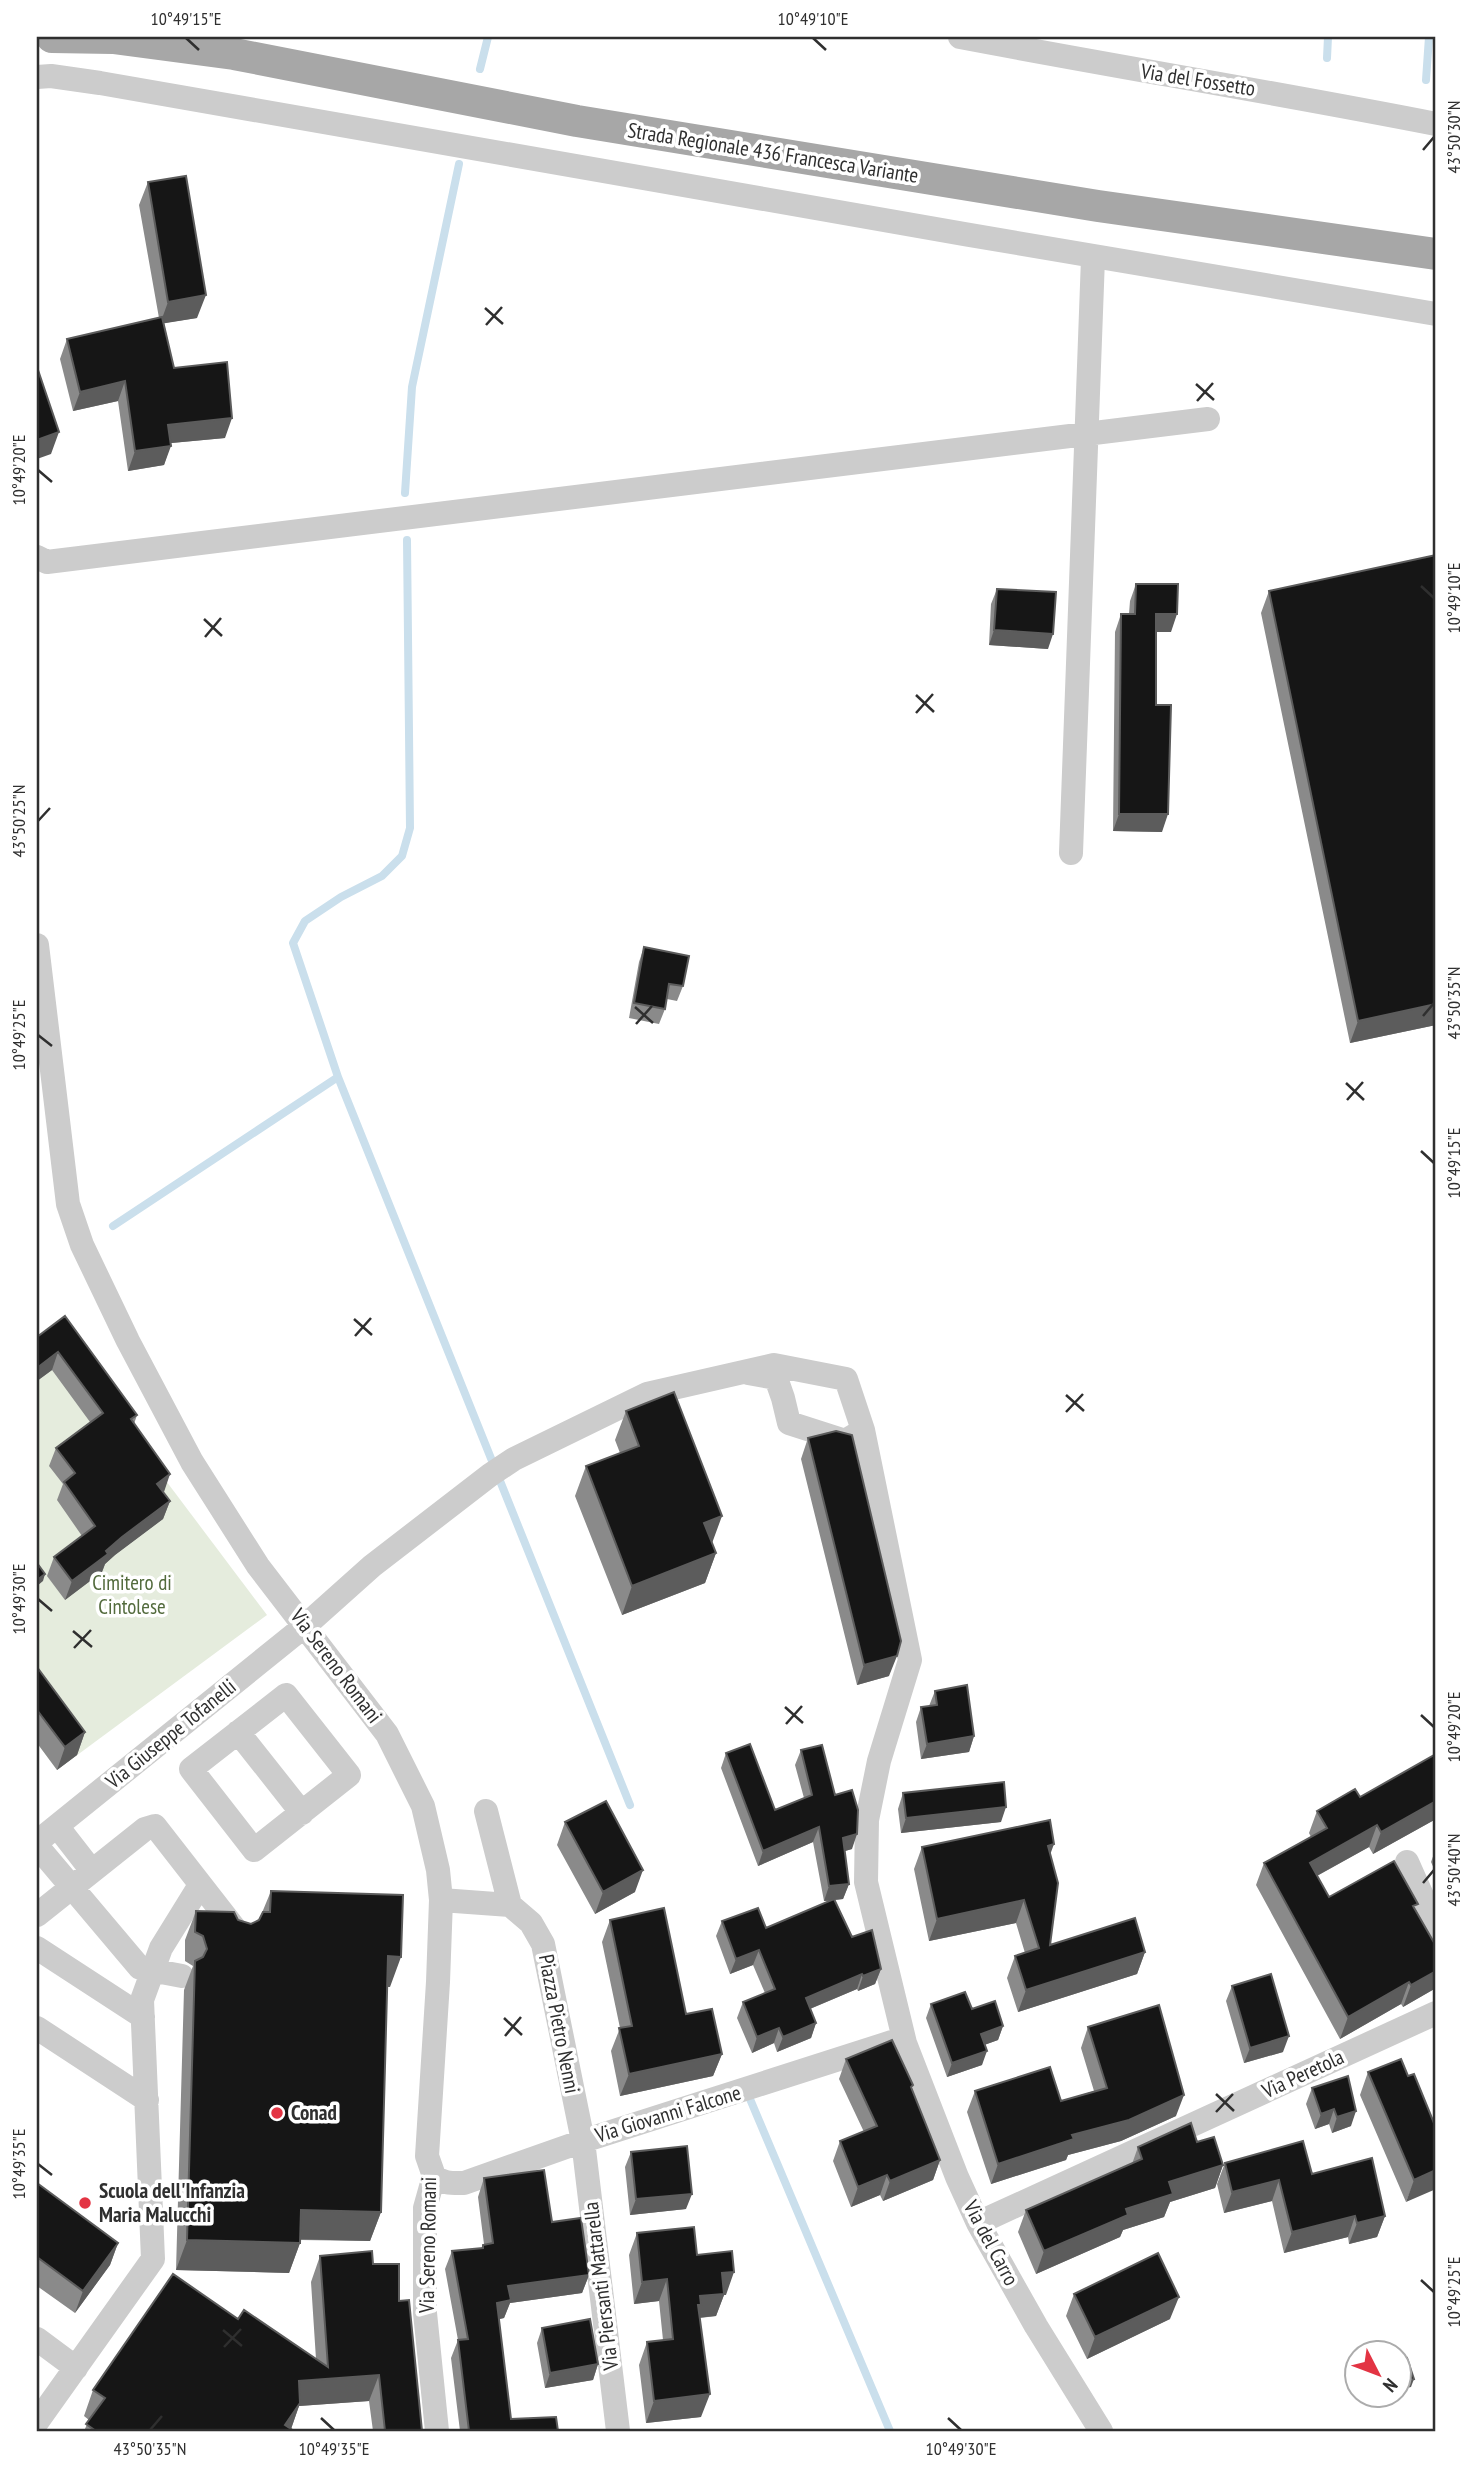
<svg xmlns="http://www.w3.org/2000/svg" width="1473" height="2468" font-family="'PT Sans Narrow',sans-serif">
<rect width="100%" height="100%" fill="#fff"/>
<path fill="#e5ecdd" d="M37,1350L130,1433L267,1615L57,1770L37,1743Z"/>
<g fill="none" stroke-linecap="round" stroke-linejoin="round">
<path stroke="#cadfec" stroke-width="8" d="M1327,58L1328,37
M480,69L488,37
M1426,80L1429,37
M405,493L412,387L459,164
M338,1077L630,1805
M113,1226L338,1077L293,943L305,921L341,897L382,876L402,856L410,828L407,540
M750,2099L890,2431"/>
<path stroke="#ccc" stroke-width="24" d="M960,37C1118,67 1278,93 1436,124
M37,77L51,76L100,83C545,159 990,241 1436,314
M37,557L47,562L1208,419
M1071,853L1093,258
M37,945L68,1204L82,1245L128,1341L192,1462L258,1566L387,1734L423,1806L438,1870L441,1900L438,1982L427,2156L434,2176L425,2208V2313L437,2431
M748,1373L776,1378L783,1398L789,1423L845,1441L855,1435
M286,1695L349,1775L254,1850L191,1769Z
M238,1732L302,1813
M486,1811L510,1905
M57,1826L92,1871
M37,1842L306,1625L372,1566L490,1475L514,1459L647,1394L774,1365L846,1379L863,1430L910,1660L879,1761L867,1820L866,1882L881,1944L905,2043L957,2177L978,2223L1036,2326L1101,2431
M37,1846L140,1968L182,1976
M1407,1862L1436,1927
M441,1900L510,1905L531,1923L543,1944L583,2141L618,2431
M37,1915L145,1829L155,1826L236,1930L238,1938
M37,1948L143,2017
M37,2028L147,2100
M434,2176C443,2184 453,2183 464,2183L583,2141L892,2042L905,2043
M978,2223L1436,2013
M37,2339L76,2368
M37,2422L153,2259L142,2000L161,1948L200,1885"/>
<path stroke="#a7a7a7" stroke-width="32" d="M52,37L113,38L234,54L577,121L1098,206L1436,254"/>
</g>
<path fill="#8a8a8a" d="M148,182L197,318L164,323L174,368L225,438L171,443L164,465L128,471L118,401L73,411L60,359L67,339L159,318L139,205Z
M1136,584L1171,632H1156V705L1162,832L1113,831L1115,632L1121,614H1129L1130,601Z
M997,589L1048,649L989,645L991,604Z
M1269,591L1436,1025L1350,1043L1261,613Z
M644,947L683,986L677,1001L667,999L665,1009L659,1024L629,1018L639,962Z
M65,1316L137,1415L134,1424L163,1492L170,1501L163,1519L115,1555L105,1564L102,1572L65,1600L47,1576L54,1557L82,1536L57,1500L63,1484L49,1466L56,1448L90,1422L52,1370L37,1381V1337Z
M626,1411L712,1543L716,1553L705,1583L622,1615L575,1496L586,1466L620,1453L615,1440Z
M808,1438L889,1676L857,1685L801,1459Z
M37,1667L85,1732L77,1755L57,1770L37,1743Z
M935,1691L974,1736L969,1752L921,1759L916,1722L921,1707L929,1706Z
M801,1750L835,1795L852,1849L845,1851L849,1884L843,1899L835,1900L852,1937L881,1969L875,1984L858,1991L857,1989L810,2009L816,2023L811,2038L777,2052L774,2043L752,2053L737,2018L743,2002L765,1993L753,1965L730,1974L716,1936L722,1921L766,1928L829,1901H824L813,1842L758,1866L721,1768L726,1753L775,1810L804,1798L795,1765Z
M1436,1754V1819L1373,1854L1369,1847L1317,1876L1329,1897L1416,1910L1436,1946V1988L1403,2007L1401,2004L1340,2039L1256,1885L1264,1863L1311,1837L1309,1833L1317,1811L1360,1797Z
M903,1793L1001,1822L901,1833L898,1809Z
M565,1822L635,1892L595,1914L557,1845Z
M922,1847L1050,1855V1945L1145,1952L1137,1974L1018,2012L1007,1978L1015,1956L1025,1953L1016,1923L929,1941L914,1869Z
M1436,1848V1873L1431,1862Z
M271,1891L390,1987H387L381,2212L370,2241L300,2240V2243L289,2273L176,2270L184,1990L193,1966L185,1961V1940L196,1911L238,1920L251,1924L259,1920Z
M610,1920L686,2014L722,2054L713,2076L620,2096L611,2051L620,2028L602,1942Z
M1232,1986L1283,2052L1244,2063L1226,2001Z
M931,2004L972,2009L1003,2026L998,2040L984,2045L982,2065L947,2077L926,2018Z
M1088,2027L1176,2116L1121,2141L1068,2155L1066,2160L991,2184L967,2112L975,2091L1061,2101L1094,2091L1081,2048Z
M846,2059L912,2090L940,2160L933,2180L883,2201L880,2195L851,2207L833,2161L840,2141L864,2132L839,2079Z
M1368,2072L1408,2076L1436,2128L1406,2202L1360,2095Z
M1312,2088L1351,2126L1332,2133L1329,2124L1315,2129L1306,2104Z
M1197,2142L1223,2165L1215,2188L1170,2202L1164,2217L1123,2230L1120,2237L1036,2274L1018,2232L1026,2210L1132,2164L1138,2147Z
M631,2152L686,2209L630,2215L625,2167Z
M1225,2163L1312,2174L1385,2216L1377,2237L1349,2244L1348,2237L1284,2253L1272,2201L1224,2213L1217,2184Z
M484,2178L552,2222L589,2275L582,2293L510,2303L504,2318L499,2319L511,2419L558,2431H460L451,2358L458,2340L445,2269L452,2251L481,2248L483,2245L484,2244L478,2197Z
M37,2183L118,2243L110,2265L75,2313L37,2286Z
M637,2233L697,2255L726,2295H724L716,2316L700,2318L701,2417L646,2423L639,2365L647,2342L663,2340L659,2301L634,2304L629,2255Z
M320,2256L373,2264L399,2301L422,2431H373L369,2401L299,2406L291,2429L294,2431H84L89,2420L84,2416L93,2390L238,2319L316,2359L311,2282Z
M1074,2294L1170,2319L1087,2359L1066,2316Z
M542,2328L598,2364L593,2380L545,2388L537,2343Z"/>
<path fill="#5c5c5c" d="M206,295L197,318L160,324L168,302Z
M125,381L118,401L73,411L80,392Z
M232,418L225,438L161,444L168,425Z
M59,432L51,454L37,459V440Z
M171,446L164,465L128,471L135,451Z
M1156,614H1177L1171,632H1149Z
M994,630L1053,634L1048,649L989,645Z
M1119,814H1168L1162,832L1113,831Z
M1436,1004V1025L1350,1043L1358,1021Z
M58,1352L52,1370L37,1381V1368Z
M170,1474L164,1492L157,1484Z
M170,1501L163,1519L115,1555L105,1564L102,1572L65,1600L72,1581L122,1537Z
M722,1516L711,1546L704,1523Z
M716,1553L705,1583L622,1615L632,1586Z
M45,1574L43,1581L37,1586V1580Z
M897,1656L889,1676L857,1685L864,1665Z
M85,1732L77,1755L57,1770L65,1747Z
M974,1736L969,1752L921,1759L927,1744Z
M1436,1801V1819L1373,1854L1381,1832Z
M1006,1807L1001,1822L901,1833L906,1818Z
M1377,1825L1369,1847L1302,1884L1310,1863Z
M819,1827L813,1842L758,1866L763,1851Z
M857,1834L852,1849L838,1853L843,1838Z
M1054,1844L1046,1866L1048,1846Z
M643,1870L635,1892L595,1914L603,1892Z
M849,1884L843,1899L824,1901L829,1886Z
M1024,1900L1016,1923L929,1941L937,1919Z
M759,1950L753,1965L730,1974L736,1959Z
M1145,1952L1137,1974L1018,2012L1026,1990Z
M388,1956L401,1957L390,1987L377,1986Z
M881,1969L875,1984L858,1991L863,1976Z
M1436,1971V1988L1403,2007L1411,1985Z
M862,1974L857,1989L800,2013L806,1998Z
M1409,1982L1401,2004L1340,2039L1348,2017Z
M816,2023L811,2038L777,2052L783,2037Z
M1003,2026L998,2040L976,2048L981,2034Z
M779,2028L774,2043L752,2053L757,2037Z
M1289,2036L1283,2052L1244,2063L1250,2048Z
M987,2051L982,2065L947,2077L952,2063Z
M722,2054L713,2076L620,2096L629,2074Z
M1184,2095L1176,2116L1121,2141L1068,2155L1066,2160L991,2184L998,2164L1072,2135Z
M1334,2109L1329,2124L1315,2129L1321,2114Z
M1356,2111L1351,2126L1332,2133L1337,2117Z
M940,2160L933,2180L883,2201L890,2181Z
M1223,2165L1215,2188L1170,2202L1164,2217L1123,2230L1120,2237L1036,2274L1044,2251L1126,2209L1169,2182Z
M1436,2170V2189L1406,2202L1414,2180Z
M887,2175L880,2195L851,2207L858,2187Z
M1279,2180L1272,2201L1224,2213L1232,2192Z
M692,2194L686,2209L630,2215L636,2199Z
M301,2210L381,2212L370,2241L290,2239Z
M1355,2216L1348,2237L1284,2253L1292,2232Z
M1385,2216L1377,2237L1349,2244L1357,2223Z
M187,2240L300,2243L289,2273L176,2270Z
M118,2243L110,2265L75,2313L83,2291Z
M734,2272L726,2295H724L716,2316L696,2318L693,2327L700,2296L722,2273Z
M589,2275L582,2293L510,2303L504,2318L491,2321L497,2303L508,2286Z
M667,2279L659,2301L634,2304L642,2282Z
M1179,2297L1170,2319L1087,2359L1095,2337Z
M598,2364L593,2380L545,2388L550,2373Z
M379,2375L369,2401L299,2406L291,2429L283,2431L299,2381Z
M1414,2379L1411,2387L1399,2390V2384Z
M710,2394L701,2417L646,2423L654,2401Z"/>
<path fill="#161616" stroke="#5c5c5c" stroke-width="2" d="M186,176L206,295L168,302L148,182Z
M162,317L174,368L227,362L232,418L168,425L171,446L135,451L125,381L80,392L67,339Z
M37,367L59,432L37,440Z
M1436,555V1004L1358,1021L1269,591Z
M1136,584H1178L1177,614H1156V705H1171L1168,814H1119L1121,614H1135Z
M997,589L1056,592L1053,634L994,630Z
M644,947L689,956L683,986L669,984L665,1009L634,1003Z
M65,1316L137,1415L131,1419L170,1474L157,1484L170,1501L122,1537L106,1551L108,1554L72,1581L54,1557L95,1526L64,1482L75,1473L56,1448L103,1413L58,1352L37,1368V1337Z
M674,1392L722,1516L704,1523L716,1553L632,1586L586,1466L639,1446L626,1411Z
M836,1431L852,1435L901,1641L897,1656L864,1665L808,1438Z
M37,1563L45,1574L37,1580Z
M37,1667L85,1732L65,1747L37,1710Z
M967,1685L974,1736L927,1744L921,1707L937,1705L935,1691Z
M750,1744L775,1810L812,1795L801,1750L822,1745L835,1795L852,1790L858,1810L857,1834L843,1838L849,1884L829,1886L819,1827L763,1851L726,1753Z
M1436,1754V1801L1381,1832L1377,1825L1310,1863L1329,1897L1394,1861L1418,1904L1413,1906L1436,1946V1971L1411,1985L1409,1982L1348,2017L1264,1863L1327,1828L1317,1811L1355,1789L1360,1797Z
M1004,1782L1006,1807L906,1818L903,1793Z
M606,1801L643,1870L603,1892L565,1822Z
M1050,1820L1054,1844L1048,1846L1058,1883L1050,1945L1135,1918L1145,1952L1026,1990L1015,1956L1039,1948L1024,1900L937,1919L922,1847Z
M271,1891L403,1895L401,1957L388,1956L381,2212L301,2210L300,2243L187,2240L195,1961L203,1957L207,1949L203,1936L195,1932L196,1911L234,1912L238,1920L251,1924L259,1920L263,1912H270Z
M834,1899L852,1937L872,1930L881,1969L863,1976L862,1974L806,1998L816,2023L783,2037L779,2028L757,2037L743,2002L775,1989L759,1950L736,1959L722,1921L758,1908L766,1928Z
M664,1908L686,2014L712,2009L722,2054L629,2074L619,2028L632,2026L610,1920Z
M1271,1974L1289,2036L1250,2048L1232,1986Z
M965,1992L972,2009L995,2001L1003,2026L981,2034L987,2051L952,2063L931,2004Z
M1159,2005L1184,2095L1129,2120L1072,2135L1074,2139L998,2164L975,2091L1050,2067L1061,2101L1107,2088L1088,2027Z
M892,2040L913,2085L911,2087L940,2160L890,2181L887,2175L858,2187L840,2141L877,2126L846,2059Z
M1401,2059L1408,2076L1414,2074L1436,2128V2170L1414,2180L1368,2072Z
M1348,2076L1356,2111L1337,2117L1334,2109L1321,2114L1312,2088Z
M1191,2123L1197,2142L1214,2137L1223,2165L1169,2182L1173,2194L1126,2209L1128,2215L1044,2251L1026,2210L1142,2159L1138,2147Z
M1303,2141L1312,2174L1372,2158L1385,2216L1357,2223L1355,2216L1292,2232L1279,2180L1232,2192L1225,2163Z
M687,2146L692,2194L636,2199L631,2152Z
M544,2170L552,2222L581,2218L589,2275L508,2286L511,2300L497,2303L511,2419L556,2417L558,2431H469L458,2340L468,2339L452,2251L483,2248V2245L493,2243L484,2178Z
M37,2183L118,2243L83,2291L37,2257Z
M694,2227L697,2255L732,2251L734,2272L722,2273L724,2294L700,2296L701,2305H698L710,2394L654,2401L647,2342L673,2339L667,2279L642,2282L637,2233Z
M372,2251L373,2264H399V2301L409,2300L422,2431H385L379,2375L299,2381L300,2403L285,2425L294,2431H96L86,2424L105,2398L93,2390L173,2274L238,2319L244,2310L328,2367L320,2256Z
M1158,2253L1179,2297L1095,2337L1074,2294Z
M590,2319L598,2364L550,2373L542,2328Z
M1407,2358L1414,2379L1399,2384V2360Z"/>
<path fill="none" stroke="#2f2f2f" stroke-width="2.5" d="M186,38L199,50M813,38L826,50M1423,150L1434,137M485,308L503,324M486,325L502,307M1196,384L1214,400M1197,401L1213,383M38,470L52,482M1421,586L1434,598M204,619L222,636M205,637L221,618M916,695L934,712M916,713L933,694M38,821L50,808M635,1007L653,1023M1423,1016L1434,1003M636,1024L652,1006M38,1035L52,1046M1346,1083L1364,1100M1347,1100L1363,1082M1421,1151L1434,1163M354,1319L372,1335M355,1336L371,1318M1066,1395L1084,1411M1066,1412L1083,1394M38,1599L52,1611M73,1631L92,1647M74,1648L91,1630M785,1707L803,1723M1421,1715L1434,1727M786,1724L802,1706M1423,1883L1434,1870M504,2018L522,2035M505,2036L521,2017M1216,2094L1234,2111M1216,2112L1233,2094M38,2164L52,2175M1421,2280L1434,2292M223,2330L242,2346M224,2347L241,2329M321,2418L334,2430M948,2418L961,2430M150,2430L162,2416"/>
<g fill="#e33443" stroke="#fff" stroke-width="2.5">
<circle cx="277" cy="2113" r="7"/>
<circle cx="85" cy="2203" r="7"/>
</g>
<g text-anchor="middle" stroke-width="7" stroke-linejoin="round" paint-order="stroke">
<g font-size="21" fill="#2f2f2f" stroke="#fff">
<text transform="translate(1198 80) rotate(9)" y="7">Via del Fossetto</text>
<text transform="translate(773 153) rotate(9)" y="7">Strada Regionale 436 Francesca Variante</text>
<text transform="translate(336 1666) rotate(53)" y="7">Via Sereno Romani</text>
<text transform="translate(171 1734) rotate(-39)" y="7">Via Giuseppe Tofanelli</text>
<text transform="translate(559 2024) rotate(79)" y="7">Piazza Pietro Nenni</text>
<text transform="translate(1303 2074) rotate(-25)" y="7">Via Peretola</text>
<text transform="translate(668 2114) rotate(-17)" y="7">Via Giovanni Falcone</text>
<text transform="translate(991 2243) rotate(62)" y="7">Via del Carro</text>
<text transform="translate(428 2245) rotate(-89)" y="7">Via Sereno Romani</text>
<text transform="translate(601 2286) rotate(-97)" y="7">Via Piersanti Mattarella</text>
</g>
<g font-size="21" fill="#536b3d" stroke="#fff">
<text x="132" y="1590">Cimitero di<tspan x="132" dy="24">Cintolese</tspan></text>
</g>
<g font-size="21" font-weight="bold" fill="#2f2f2f" stroke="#fff" text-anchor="start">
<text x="291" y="2120">Conad</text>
<text x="99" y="2198">Scuola dell'Infanzia<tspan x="99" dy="24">Maria Malucchi</tspan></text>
</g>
</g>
<rect width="1473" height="2468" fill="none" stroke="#ffffff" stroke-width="77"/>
<g transform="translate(1378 2374) rotate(132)"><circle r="33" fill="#ffffff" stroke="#acacac" stroke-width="2"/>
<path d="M0-5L12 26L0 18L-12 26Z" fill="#e33443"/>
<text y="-10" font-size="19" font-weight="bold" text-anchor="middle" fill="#2f2f2f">N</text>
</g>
<rect x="38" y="38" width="1396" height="2392" fill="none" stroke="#2f2f2f" stroke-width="2.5"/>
<g font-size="18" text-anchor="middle" fill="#2f2f2f">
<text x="186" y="25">10°49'15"E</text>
<text x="813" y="25">10°49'10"E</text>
<text transform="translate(1454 137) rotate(-90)" y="6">43°50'30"N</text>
<text transform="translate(19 470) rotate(-90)" y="6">10°49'20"E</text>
<text transform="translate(1454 598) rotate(-90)" y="6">10°49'10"E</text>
<text transform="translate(19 821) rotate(-90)" y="6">43°50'25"N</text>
<text transform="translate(1454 1003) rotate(-90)" y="6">43°50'35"N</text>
<text transform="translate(19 1035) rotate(-90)" y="6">10°49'25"E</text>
<text transform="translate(1454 1163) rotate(-90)" y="6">10°49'15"E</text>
<text transform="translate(19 1599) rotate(-90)" y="6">10°49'30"E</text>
<text transform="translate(1454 1727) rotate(-90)" y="6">10°49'20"E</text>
<text transform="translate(1454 1870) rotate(-90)" y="6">43°50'40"N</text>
<text transform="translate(19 2164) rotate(-90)" y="6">10°49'35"E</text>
<text transform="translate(1454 2292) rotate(-90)" y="6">10°49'25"E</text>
<text x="150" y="2455">43°50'35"N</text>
<text x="334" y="2455">10°49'35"E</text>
<text x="961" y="2455">10°49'30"E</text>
</g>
</svg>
